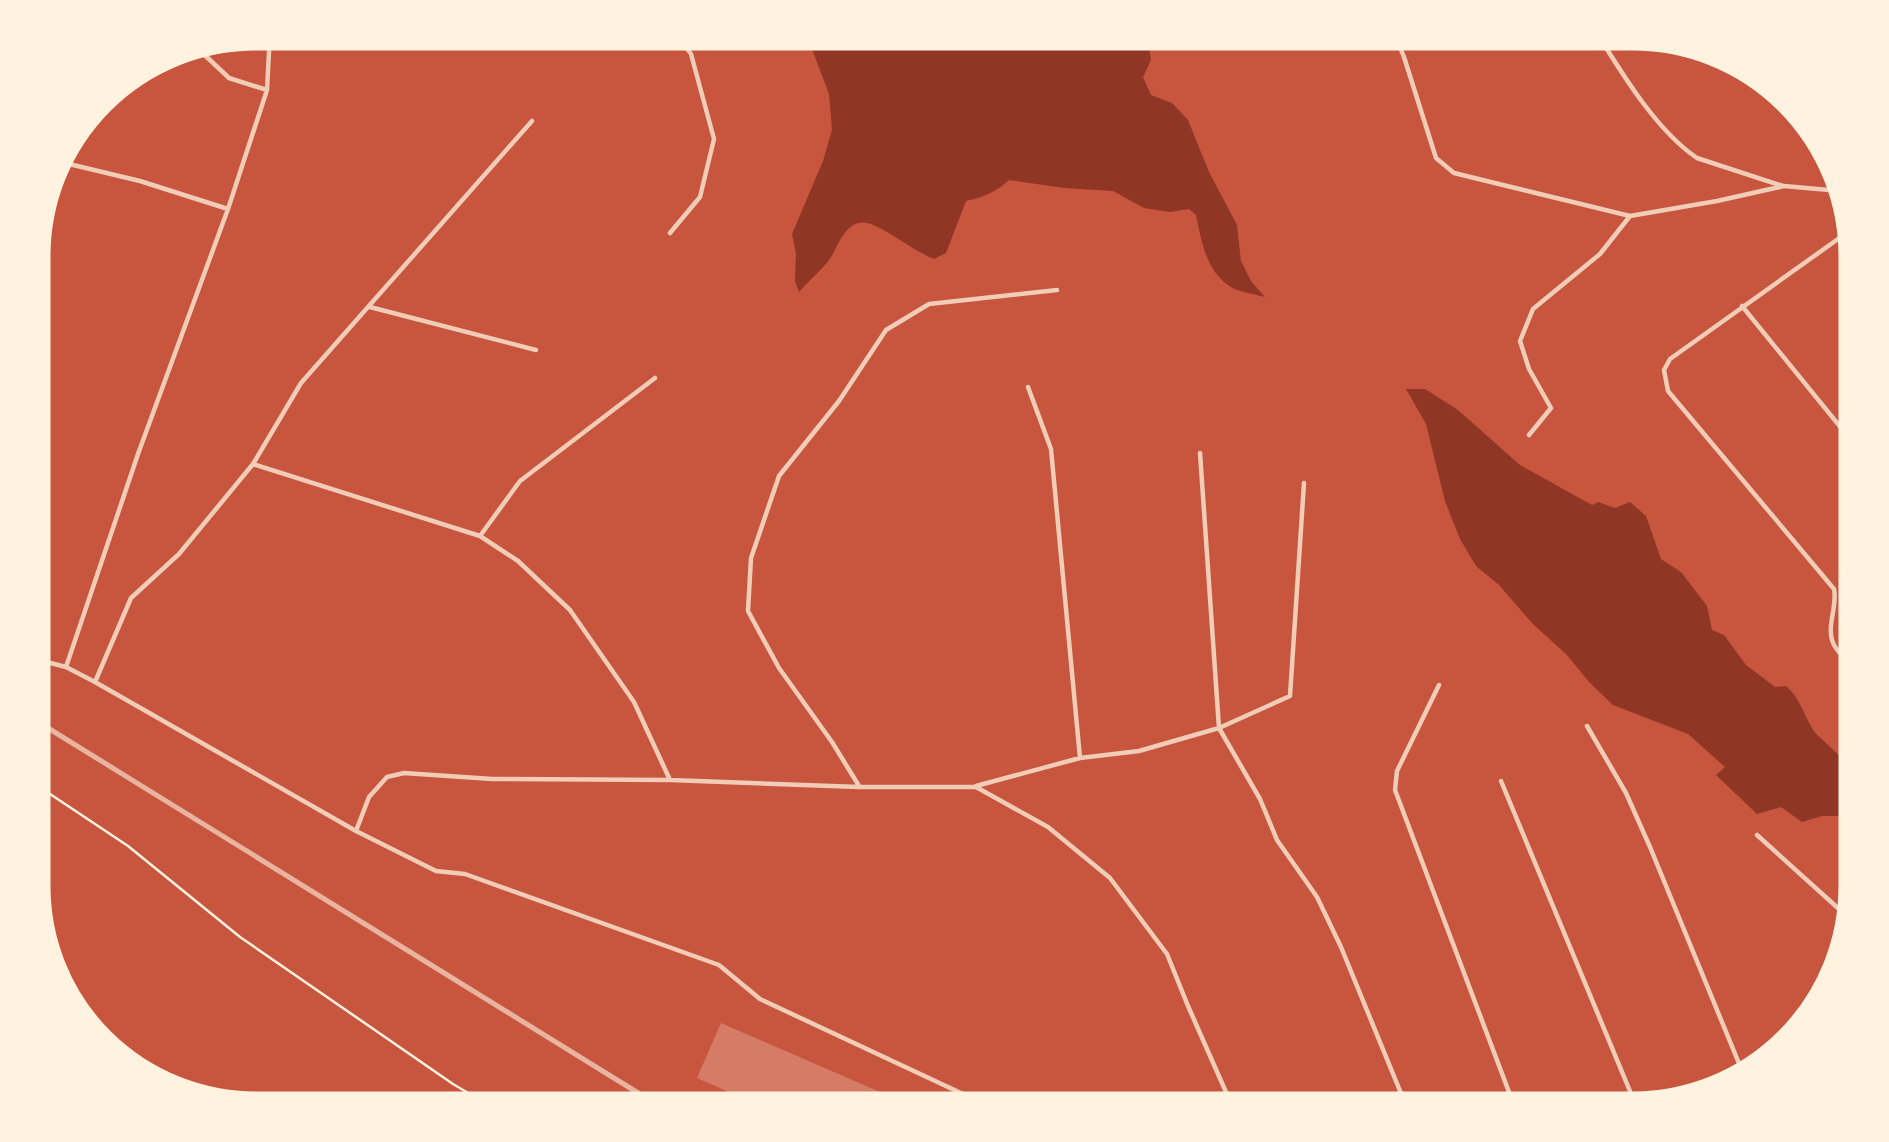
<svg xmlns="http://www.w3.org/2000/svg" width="1889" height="1142" font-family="Literata,serif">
<rect width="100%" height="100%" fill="#c8553d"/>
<path fill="#8f3625" d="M806,33H1138L1148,41L1151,60L1143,77L1151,95L1172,103L1188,120L1209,172L1237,225L1241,261L1251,281L1265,297C1254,294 1237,292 1228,285C1206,270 1201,239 1196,215L1189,209L1170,212L1144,208L1113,191L1064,188L1009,180C996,192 984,197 966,201L946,253L934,259C912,250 891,232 871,224C846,215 839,246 829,260C821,271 808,281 799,292L795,281L796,253L792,234L823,161L832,130L829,94Z
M1406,389H1425L1458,410L1520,465L1592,505L1598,502L1615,508L1630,502L1646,516L1661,559L1681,572L1707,606L1712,630L1724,635L1746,665L1775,687L1786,686C1800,698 1803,713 1812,728C1815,734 1822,739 1827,744C1851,766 1863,783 1849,816H1822L1802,822L1781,807L1757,814L1716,775L1725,767L1688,734L1613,705L1589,682L1567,655L1533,624L1499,585L1476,566L1460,539L1445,501L1426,424Z"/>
<path fill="#d67c66" d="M721,1023L919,1109H767L697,1078Z"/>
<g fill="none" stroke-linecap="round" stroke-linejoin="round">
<path stroke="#fff3e0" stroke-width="2.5" d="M35,784L128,846L240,937L453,1084L495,1109"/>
<path stroke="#f1ccb7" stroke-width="4.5" d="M1394,33L1404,57L1436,158L1454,173L1630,216L1717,201L1784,186L1840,191
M1597,33C1622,74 1657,131 1697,158L1783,186
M194,45L229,78L267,90
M58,155L69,164L140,181L228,209
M1852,229L1670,359L1664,370L1668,391L1834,589C1838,606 1825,628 1834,645C1839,654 1849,663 1855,672
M670,233L700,197L714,139L691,54L675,33
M1742,306L1855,445
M370,307L536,350
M1028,387L1051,449L1080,758
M1529,435L1551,408L1529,369L1520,341L1533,309L1600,254L1630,216
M1200,453L1219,728L1260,799L1277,840L1317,897L1341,947L1407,1108
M253,464L301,383L532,121
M480,536L520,481L655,378
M35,659L66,667L95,682L356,831L436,871L465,874L719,965L760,999L995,1109
M66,667L138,454L228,209L267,90L270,33
M95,682L131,598L179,554L253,464L480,536L518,561L570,610L634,702L670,780
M1439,685L1397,771L1395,790L1515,1108
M1587,726L1626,793L1650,847L1745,1078
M1501,781L1637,1108
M859,786L832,742L779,668L748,611L751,558L779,476L839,401L886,330L929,304L1057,290
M976,786L1080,758L1139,751L1219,728L1290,696L1304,483
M356,831L369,797L387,777L404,773L492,779L670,780L859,787H976L1048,827L1110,878L1167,954L1188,1006L1233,1108
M1757,835L1850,919"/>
<path stroke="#e9b49f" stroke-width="5" d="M35,720L664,1109"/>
</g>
<path d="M0 0H1889V1142H0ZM256 46H1633A210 210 0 0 1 1843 256V886A210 210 0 0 1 1633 1096H256A210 210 0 0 1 46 886V256A210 210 0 0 1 256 46Z" fill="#fff3e0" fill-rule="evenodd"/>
<path fill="none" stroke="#fff3e0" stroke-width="9" d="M256 46H1633A210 210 0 0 1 1843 256V886A210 210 0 0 1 1633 1096H256A210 210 0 0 1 46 886V256A210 210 0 0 1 256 46Z"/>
</svg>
